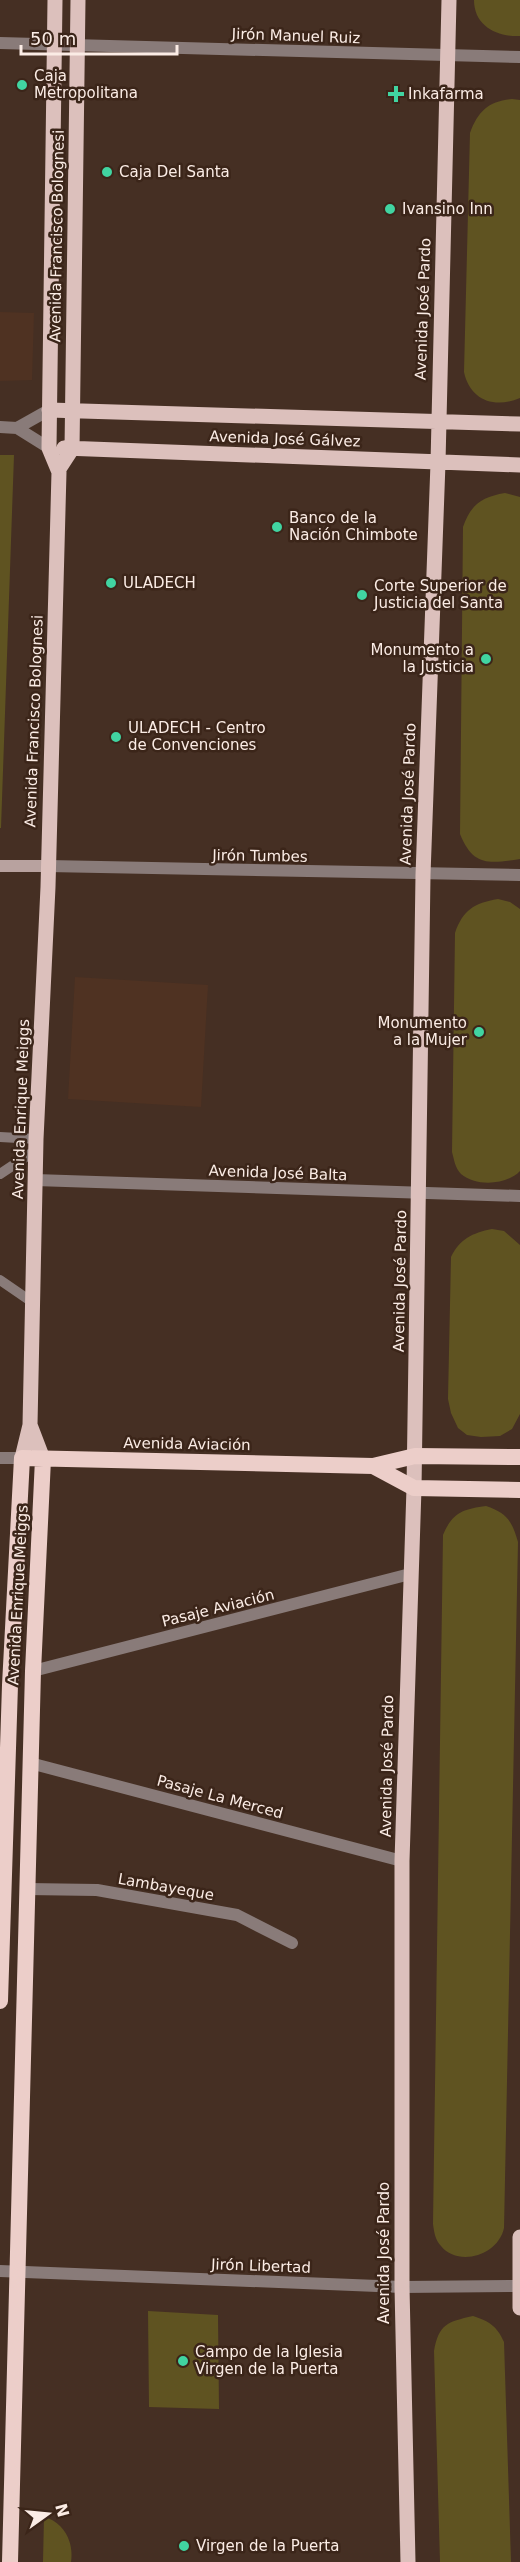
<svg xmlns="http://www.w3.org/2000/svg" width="520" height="2562" font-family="'DejaVu Sans',sans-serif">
<rect width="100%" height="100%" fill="#452f23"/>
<path fill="#4f3222" d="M0,312L34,313L32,380L0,381Z
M75,977L208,985L201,1107L68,1099Z"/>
<path fill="#5f5321" d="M474,0H520V36C497,37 474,26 474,0Z
M512,99L520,100V398C494,409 470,400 464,372L470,133C478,111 489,101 512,99Z
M0,455H14L1,828H0Z
M505,493L520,497V859C488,864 473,866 460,834L463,527C471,504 482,497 505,493Z
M498,899L510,902L520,909V1171C507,1185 476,1187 461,1174C455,1168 454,1159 452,1152L455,933C463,910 474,903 498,899Z
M492,1229L504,1231L520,1245V1414L512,1429L500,1436L481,1437L467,1435L458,1428L451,1413L448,1399L451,1257C460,1239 472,1233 492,1229Z
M486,1506C507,1513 512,1521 518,1542L504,2228C498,2256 458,2267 441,2246C435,2240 434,2231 433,2224L443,1535C452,1513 463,1509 486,1506Z
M148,2311L218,2315L219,2409L149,2407Z
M473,2316C489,2321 497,2326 504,2342L511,2562H440L434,2351C439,2324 447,2322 473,2316Z
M44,2517C64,2522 74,2542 71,2562H43Z"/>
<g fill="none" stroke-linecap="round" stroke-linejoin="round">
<path stroke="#897b79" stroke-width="10" d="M0,1137L36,1139
M0,1174L36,1150
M0,1280L32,1302"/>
<path stroke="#897b79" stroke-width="12" d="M0,43L520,57
M0,427L17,428L49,448
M17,428L49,410
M48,866L520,875
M35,1180L520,1196
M0,1458H22
M33,1671L410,1574
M30,1763L402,1861
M27,1889L97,1890L237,1915L292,1943
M0,2271L402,2287L520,2286"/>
<path stroke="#b8a29f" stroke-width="12" d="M0,866H48"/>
<path stroke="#dcc0bc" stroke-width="15" d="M49,410L520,424
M64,448L520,465
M59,469L72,449L78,0
M30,1425L43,1459
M22,1458L30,1425L36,1139L48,887L59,472L49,448L55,0
M520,2237V2308
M408,2562L402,2287V1861L414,1488L423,875L438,463L449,0"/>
<path stroke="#eccec9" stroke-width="16" d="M373,1466L414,1488L520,1490
M0,2001L10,1685L22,1458L373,1466L415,1456L520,1457
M10,2562L33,1671L43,1459"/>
</g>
<g fill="#41d4a1" stroke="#3b2519" stroke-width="2">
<circle cx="22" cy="85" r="6"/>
<path d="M393 85h6v6h6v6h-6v6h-6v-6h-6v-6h6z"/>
<circle cx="107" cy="172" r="6"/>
<circle cx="390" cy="209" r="6"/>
<circle cx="277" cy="527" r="6"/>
<circle cx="111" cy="583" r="6"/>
<circle cx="362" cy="595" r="6"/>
<circle cx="486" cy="659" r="6"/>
<circle cx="116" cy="737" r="6"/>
<circle cx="479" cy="1032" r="6"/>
<circle cx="183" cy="2361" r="6"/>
<circle cx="184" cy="2546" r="6"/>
</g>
<g text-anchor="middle" stroke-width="5" stroke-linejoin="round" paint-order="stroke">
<g font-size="15" fill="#fbece5" stroke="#3b2519">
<text transform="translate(296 36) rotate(2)" y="5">Jirón Manuel Ruiz</text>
<text transform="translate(57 236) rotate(-89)" y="5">Avenida Francisco Bolognesi</text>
<text transform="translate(423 309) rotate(-88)" y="5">Avenida José Pardo</text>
<text transform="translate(285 439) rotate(2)" y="5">Avenida José Gálvez</text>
<text transform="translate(34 721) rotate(-88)" y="5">Avenida Francisco Bolognesi</text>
<text transform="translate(408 794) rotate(-88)" y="5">Avenida José Pardo</text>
<text transform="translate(260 856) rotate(1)" y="5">Jirón Tumbes</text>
<text transform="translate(21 1109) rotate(-88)" y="5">Avenida Enrique Meiggs</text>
<text transform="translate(278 1173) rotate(2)" y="5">Avenida José Balta</text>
<text transform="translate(400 1281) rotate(-89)" y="5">Avenida José Pardo</text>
<text transform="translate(187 1444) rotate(1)" y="5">Avenida Aviación</text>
<text transform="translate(18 1595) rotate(-87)" y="5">Avenida Enrique Meiggs</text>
<text transform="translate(218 1608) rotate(-14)" y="5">Pasaje Aviación</text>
<text transform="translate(387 1766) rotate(-89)" y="5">Avenida José Pardo</text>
<text transform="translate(220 1797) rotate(15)" y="5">Pasaje La Merced</text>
<text transform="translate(166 1887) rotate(10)" y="5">Lambayeque</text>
<text transform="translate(384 2253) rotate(-90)" y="5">Avenida José Pardo</text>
<text transform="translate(261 2266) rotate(2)" y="5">Jirón Libertad</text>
</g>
<g font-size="15" fill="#fbece5" stroke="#3b2519" text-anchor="start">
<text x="34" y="81">Caja<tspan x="34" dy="17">Metropolitana</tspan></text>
<text x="408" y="99">Inkafarma</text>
<text x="119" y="177">Caja Del Santa</text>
<text x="402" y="214">Ivansino Inn</text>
<text x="289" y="523">Banco de la<tspan x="289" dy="17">Nación Chimbote</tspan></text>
<text x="123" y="588">ULADECH</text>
<text x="374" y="591">Corte Superior de<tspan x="374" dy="17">Justicia del Santa</tspan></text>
<text x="474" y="655" text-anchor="end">Monumento a<tspan x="474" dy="17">la Justicia</tspan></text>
<text x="128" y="733">ULADECH - Centro<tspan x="128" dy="17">de Convenciones</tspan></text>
<text x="467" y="1028" text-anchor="end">Monumento<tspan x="467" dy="17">a la Mujer</tspan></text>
<text x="195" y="2357">Campo de la Iglesia<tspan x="195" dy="17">Virgen de la Puerta</tspan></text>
<text x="196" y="2551">Virgen de la Puerta</text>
</g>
</g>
<g transform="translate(48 2514) rotate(75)" stroke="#3b2519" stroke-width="4.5" paint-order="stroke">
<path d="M0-4.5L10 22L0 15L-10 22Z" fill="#fbece5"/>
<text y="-9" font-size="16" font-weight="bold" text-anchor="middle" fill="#fbece5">N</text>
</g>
<path d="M21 45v9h156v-9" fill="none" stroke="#fbece5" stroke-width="3"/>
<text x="30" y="45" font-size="18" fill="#fbece5" stroke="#3b2519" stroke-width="4.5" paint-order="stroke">50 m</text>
</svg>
